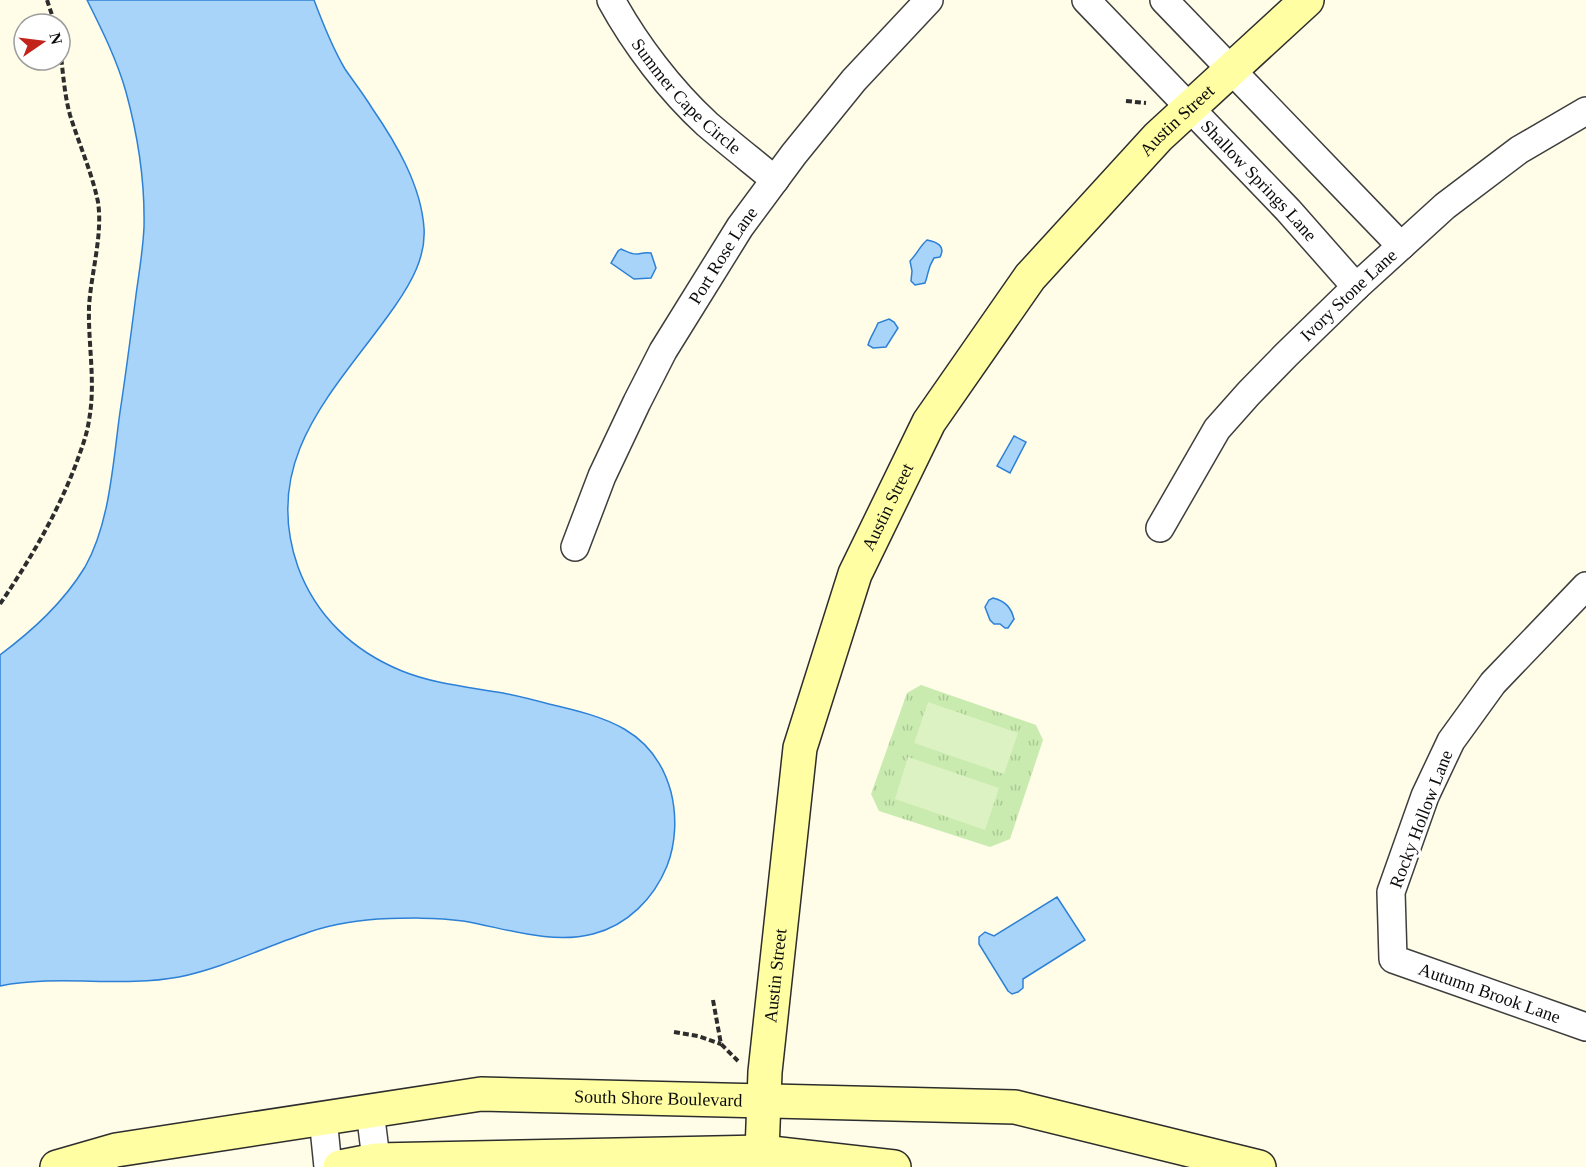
<svg xmlns="http://www.w3.org/2000/svg" width="1586" height="1167" font-family="Georgia,serif">
<defs>
<pattern id="grass-tufts" width="24" height="20" patternUnits="userSpaceOnUse" patternTransform="scale(1.5)"><rect width="24" height="20" fill="#c9ebb0"/><path d="M3 7l-1-3M5 7V3M7 7l1-3M15 17l-1-3M17 17v-4M19 17l1-3" fill="none" stroke="#abc896"/></pattern>
</defs>
<rect width="100%" height="100%" fill="#fffde8"/>
<path fill="url(#grass-tufts)" d="M921,685L1036,725L1043,740L1010,839L990,847L879,811L871,794L907,693Z"/>
<path fill="#ddf2c2" d="M928,702L1018,733L1004,774L914,743Z
M908,757L999,788L985,830L895,799Z"/>
<path fill="#a9d4fa" stroke="#2c81d6" stroke-width="1.5" d="M87,0H314C323,24 332,47 345,69C354,82 364,95 372,108C396,143 421,185 424,228C426,257 411,283 395,306C338,388 259,456 298,567C316,616 353,651 402,671C434,684 469,687 503,693C518,696 534,700 549,704C605,717 654,729 671,792C677,816 676,843 667,866C654,898 628,925 593,934C550,945 505,928 463,921C435,917 406,918 378,919C353,921 327,925 304,934C262,948 223,968 179,977C120,988 59,974 0,986V655C33,630 63,603 85,567C110,523 113,462 120,412C126,373 131,334 136,295C139,273 143,250 144,227C145,182 138,136 126,92C117,60 102,30 87,0Z
M927,240C937,242 946,246 940,257L934,258C927,269 929,273 925,283L915,285L911,281L912,271L910,261C917,254 920,246 927,240Z
M621,249C626,251 632,255 638,254C643,253 645,252 651,253L656,268L651,278L634,279L611,263L618,251Z
M889,319L894,322L898,328L886,347L873,348L868,345C870,337 875,331 878,323Z
M1014,436L1026,442L1010,473L997,466Z
M993,598C1005,601 1011,607 1014,619L1008,628H1005L1000,624H994L990,620L985,607L989,600Z
M1057,897L1085,940L1023,979V988L1018,992L1012,994L1008,991L979,944V937L985,932L994,936Z"/>
<g fill="none" stroke-linecap="round" stroke-linejoin="round">
<g stroke="#3e3e3e" stroke-width="30">
<g id="street">
<path id="s1" d="M611,0C635,44 670,90 707,124C729,143 752,161 775,180"/>
<path id="s2" d="M1086,0L1288,210L1356,287"/>
<path d="M1164,0L1401,246"/>
<path id="s3" d="M1160,528L1217,429L1249,393L1286,355L1356,287L1445,206L1519,150L1586,111"/>
<path id="s4" d="M575,547L602,476L637,402L663,351L740,227L794,154L854,80L929,0"/>
<path id="s5" d="M1586,586L1493,683L1451,741L1425,796L1391,892L1393,959L1586,1027"/>
<path d="M370,1111L377,1167"/>
<path d="M323,1118L328,1167"/>
</g>
</g>
<g stroke="#2d2d2d" stroke-width="36">
<g id="secondary">
<path id="s6" d="M762,1152L765,1072L800,748L855,574L929,422L1030,277L1158,137L1307,0"/>
<path id="s7" d="M57,1167L116,1150L481,1094L1015,1107L1259,1167"/>
<path d="M340,1167L376,1160L762,1152L894,1167"/>
</g>
</g>
<path stroke="#2d2d2d" stroke-width="4" stroke-dasharray="6 3" stroke-linecap="butt" d="M47,0L55,24
M1126,101L1146,103
M0,604C30,560 57,514 76,464C81,450 87,435 89,420C96,383 88,345 89,307C91,273 103,235 98,202C92,173 79,144 70,115C64,93 63,71 60,48
M713,1000L721,1044L738,1061
M674,1032L698,1036L721,1044"/>
<use href="#street" stroke="#fff" stroke-width="27"/>
<use href="#secondary" stroke="#fffea3" stroke-width="33"/>
</g>
<g text-anchor="middle" stroke-width="6" stroke-linejoin="round" paint-order="stroke">
<g font-size="18" fill="#0b0b0b" stroke="#fff">
<text dy="6" stroke="none"><textPath href="#s1" startOffset="123">Summer Cape Circle</textPath></text>
<text dy="6" stroke="none"><textPath href="#s6" startOffset="1149">Austin Street</textPath></text>
<text dy="6" stroke="none"><textPath href="#s2" startOffset="250">Shallow Springs Lane</textPath></text>
<text dy="6" stroke="none"><textPath href="#s4" startOffset="328">Port Rose Lane</textPath></text>
<text dy="6" stroke="none"><textPath href="#s3" startOffset="302">Ivory Stone Lane</textPath></text>
<text dy="6" stroke="none"><textPath href="#s6" startOffset="663">Austin Street</textPath></text>
<text transform="translate(1421 819) rotate(-69)" y="6">Rocky Hollow Lane</text>
<text dy="6" stroke="none"><textPath href="#s6" startOffset="177">Austin Street</textPath></text>
<text dy="6" stroke="none"><textPath href="#s5" startOffset="538">Autumn Brook Lane</textPath></text>
<text dy="6" stroke="none"><textPath href="#s7" startOffset="608">South Shore Boulevard</textPath></text>
</g>
</g>
<g transform="translate(42 42) rotate(76)"><circle r="28" fill="#ffffff" stroke="#9d9d9d" stroke-width="1.5"/>
<path d="M0-4.5L10 22L0 15L-10 22Z" fill="#c2231b"/>
<text y="-9" font-size="16" font-weight="bold" text-anchor="middle" fill="#0b0b0b">N</text>
</g>
</svg>
